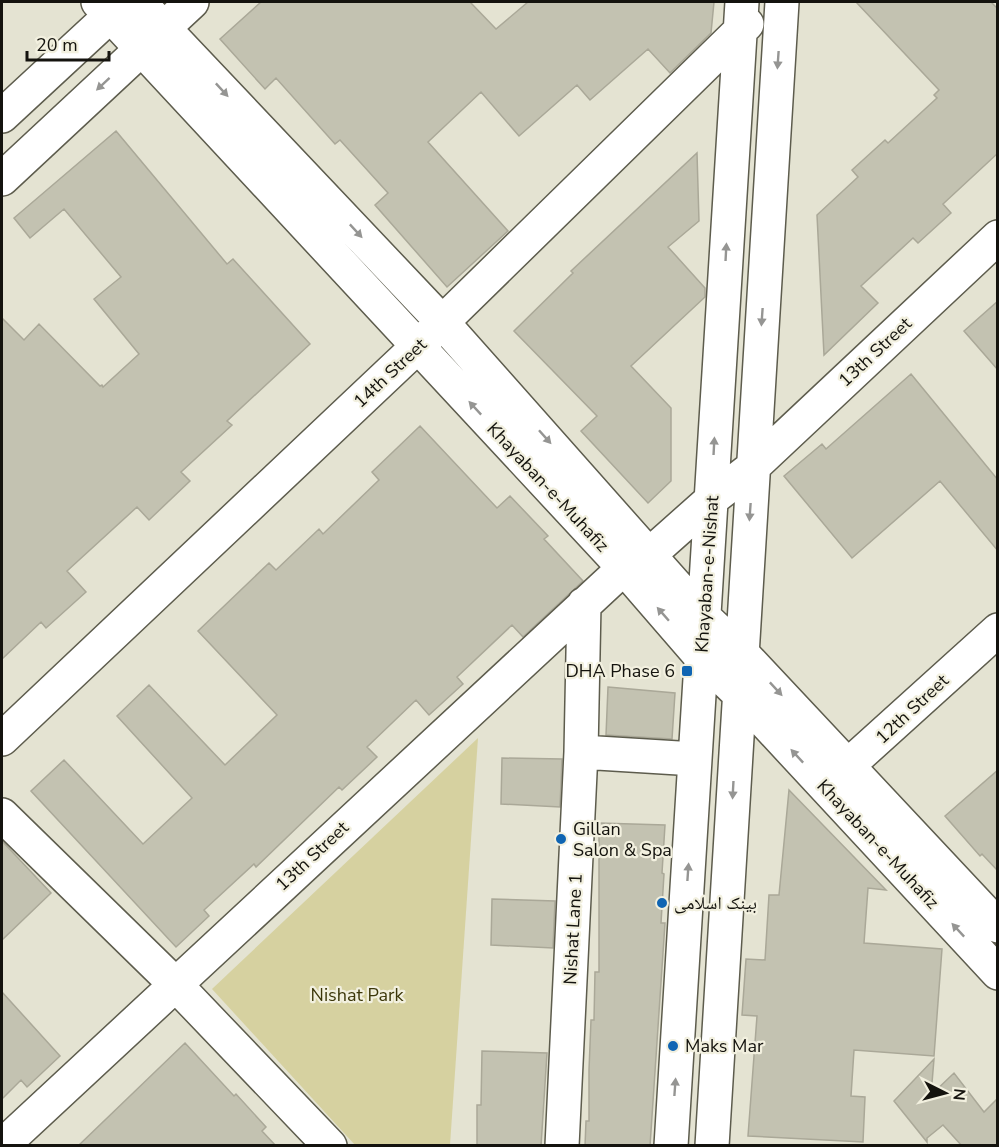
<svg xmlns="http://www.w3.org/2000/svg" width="999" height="1147" font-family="'Nunito Sans','Noto Naskh Arabic',sans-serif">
<rect width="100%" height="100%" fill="#e4e3d2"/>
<path fill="#d6d1a0" d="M478,738L450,1145H355L212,989Z"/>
<path fill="#c3c2b1" stroke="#aaa898" stroke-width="1.5" d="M261,2H470L496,29L528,2H714L711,33L670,73L648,49L590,100L577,85L519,136L481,92L428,142L508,231L447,287L375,205L388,193L340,140L335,144L276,78L265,89L220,39Z
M856,2H991L998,9V153L943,204L951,213L918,243L913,238L861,286L878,303L824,355L817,215L858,177L852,170L885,140L888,143L937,98L934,95L939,90Z
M116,131L227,264L233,259L310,344L227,421L232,425L181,472L190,481L149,520L137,507L67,571L86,592L46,628L41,622L2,659V318L24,340L39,324L100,386L102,385L103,387L139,354L94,299L121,277L64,209L30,238L14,218Z
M697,153L699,221L668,247L705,288V297L631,366L671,408V481L648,503L581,431L597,416L514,331L573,273L571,271Z
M998,301V370L964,331Z
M911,374L998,480V551L940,481L852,558L784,476L822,444L826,449Z
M420,426L497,508L510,496L548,536L544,539L583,581L523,637L512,625L457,677L463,684L429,715L416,700L367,747L377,757L342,790L339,787L256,867L254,864L204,910L209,916L176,947L31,791L64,760L143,844L192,798L117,716L149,685L225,765L277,715L198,631L269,563L276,570L319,529L323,534L379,480L372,472Z
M608,687L675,693L672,739L606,735Z
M502,758L562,759L560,807L501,804Z
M998,770V871L982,854L980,856L945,816Z
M789,790L886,890L868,888L864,943L942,949L934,1056L854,1050L851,1096L865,1097L863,1142L748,1136L757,1016L742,1015L746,959L765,960L769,895H779Z
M599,823L665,825L662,873L664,874L661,923H665L650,1146H585L586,1121H589V1070L591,1020H594L595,972H599Z
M2,841L51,893L2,940Z
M492,899L555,901L553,948L491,945Z
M2,992L60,1056L27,1087L21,1080L2,1099Z
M185,1043L234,1096L236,1094L266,1127L262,1131L276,1146H78Z
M482,1051L547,1053L541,1146H477V1105H481Z
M934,1059L931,1095L954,1073L984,1112L998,1098V1146H962L943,1125L927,1138V1142L894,1101Z"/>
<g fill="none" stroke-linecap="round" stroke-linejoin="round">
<g stroke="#5d5c4d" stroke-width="36">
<path id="minor" d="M98,2L624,568L701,657L738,693L998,973
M139,2L443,323L704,617L741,652L998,926
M649,555L712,499L753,467L998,237
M2,739L418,346L747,24
M581,752L695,759
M832,780L998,630
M2,815L175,984L330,1146
M2,1146L624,568
M562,1146L581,752L584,604
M671,1146L742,2
M712,1146L782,2"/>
</g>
<g stroke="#5d5c4d" stroke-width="36">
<path id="major" d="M2,116L125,2
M2,179L192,2"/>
</g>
<use href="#minor" stroke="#fff" stroke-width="33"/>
<use href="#major" stroke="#fff" stroke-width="33"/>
</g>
<defs><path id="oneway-solid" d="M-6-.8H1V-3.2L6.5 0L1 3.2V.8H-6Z" transform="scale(1.5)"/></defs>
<g fill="#959593">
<use href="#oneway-solid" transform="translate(778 60) rotate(94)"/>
<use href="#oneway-solid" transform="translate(103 84) rotate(137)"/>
<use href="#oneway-solid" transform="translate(222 90) rotate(47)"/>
<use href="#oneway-solid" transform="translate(356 231) rotate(47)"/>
<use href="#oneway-solid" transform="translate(726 252) rotate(-87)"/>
<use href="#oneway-solid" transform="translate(762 317) rotate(94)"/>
<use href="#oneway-solid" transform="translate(475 408) rotate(-133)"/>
<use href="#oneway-solid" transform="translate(545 437) rotate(48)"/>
<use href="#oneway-solid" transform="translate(714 446) rotate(-87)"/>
<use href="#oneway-solid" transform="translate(750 512) rotate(94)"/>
<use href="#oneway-solid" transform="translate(663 614) rotate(-131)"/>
<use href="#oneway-solid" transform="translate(776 689) rotate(47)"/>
<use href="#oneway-solid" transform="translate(797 756) rotate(-133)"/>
<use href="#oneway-solid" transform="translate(733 790) rotate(93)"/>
<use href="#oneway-solid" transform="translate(688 872) rotate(-86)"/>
<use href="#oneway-solid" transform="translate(958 930) rotate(-133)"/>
<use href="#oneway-solid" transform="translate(675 1087) rotate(-86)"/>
</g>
<g fill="#1065b3" stroke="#f2f0df" stroke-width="2">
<rect x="681" y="665" width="12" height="12" rx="3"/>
<circle cx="561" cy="839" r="6"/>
<circle cx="662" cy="903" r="6"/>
<circle cx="673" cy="1046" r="6"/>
</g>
<g text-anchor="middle" stroke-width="4.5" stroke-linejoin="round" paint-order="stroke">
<g font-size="18" fill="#14130e" stroke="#f2f0df">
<text transform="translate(875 352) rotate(-43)" y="6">13th Street</text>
<text transform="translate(390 373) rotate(-43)" y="6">14th Street</text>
<text transform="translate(548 487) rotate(47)" y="6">Khayaban-e-Muhafiz</text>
<text transform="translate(707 574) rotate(-86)" y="6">Khayaban-e-Nishat</text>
<text transform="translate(912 709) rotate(-43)" y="6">12th Street</text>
<text transform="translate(878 844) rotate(47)" y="6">Khayaban-e-Muhafiz</text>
<text transform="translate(312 856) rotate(-43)" y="6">13th Street</text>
<text transform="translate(573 929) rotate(-87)" y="6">Nishat Lane 1</text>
</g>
<g font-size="18" fill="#14130e" stroke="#f2f0df" text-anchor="start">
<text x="675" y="677" text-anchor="end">DHA Phase 6</text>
<text x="573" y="835">Gillan<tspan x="573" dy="21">Salon &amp; Spa</tspan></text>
<text x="674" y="909">بینک اسلامی</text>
<text x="685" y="1052">Maks Mar</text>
</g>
<g font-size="18" fill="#3c370a" stroke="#f2f0df">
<text x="357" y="1001">Nishat Park</text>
</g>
</g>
<rect width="999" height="1147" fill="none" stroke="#14130e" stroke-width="6"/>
<g transform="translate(945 1093) rotate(96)" stroke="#f2f0df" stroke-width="4.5" paint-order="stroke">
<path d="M0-4.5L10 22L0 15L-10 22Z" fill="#14130e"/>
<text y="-9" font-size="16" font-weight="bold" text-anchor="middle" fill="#14130e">N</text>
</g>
<path d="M27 51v9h82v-9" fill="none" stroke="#14130e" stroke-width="3"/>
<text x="36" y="51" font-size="18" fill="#14130e" stroke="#f2f0df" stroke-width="4.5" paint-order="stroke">20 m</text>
</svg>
